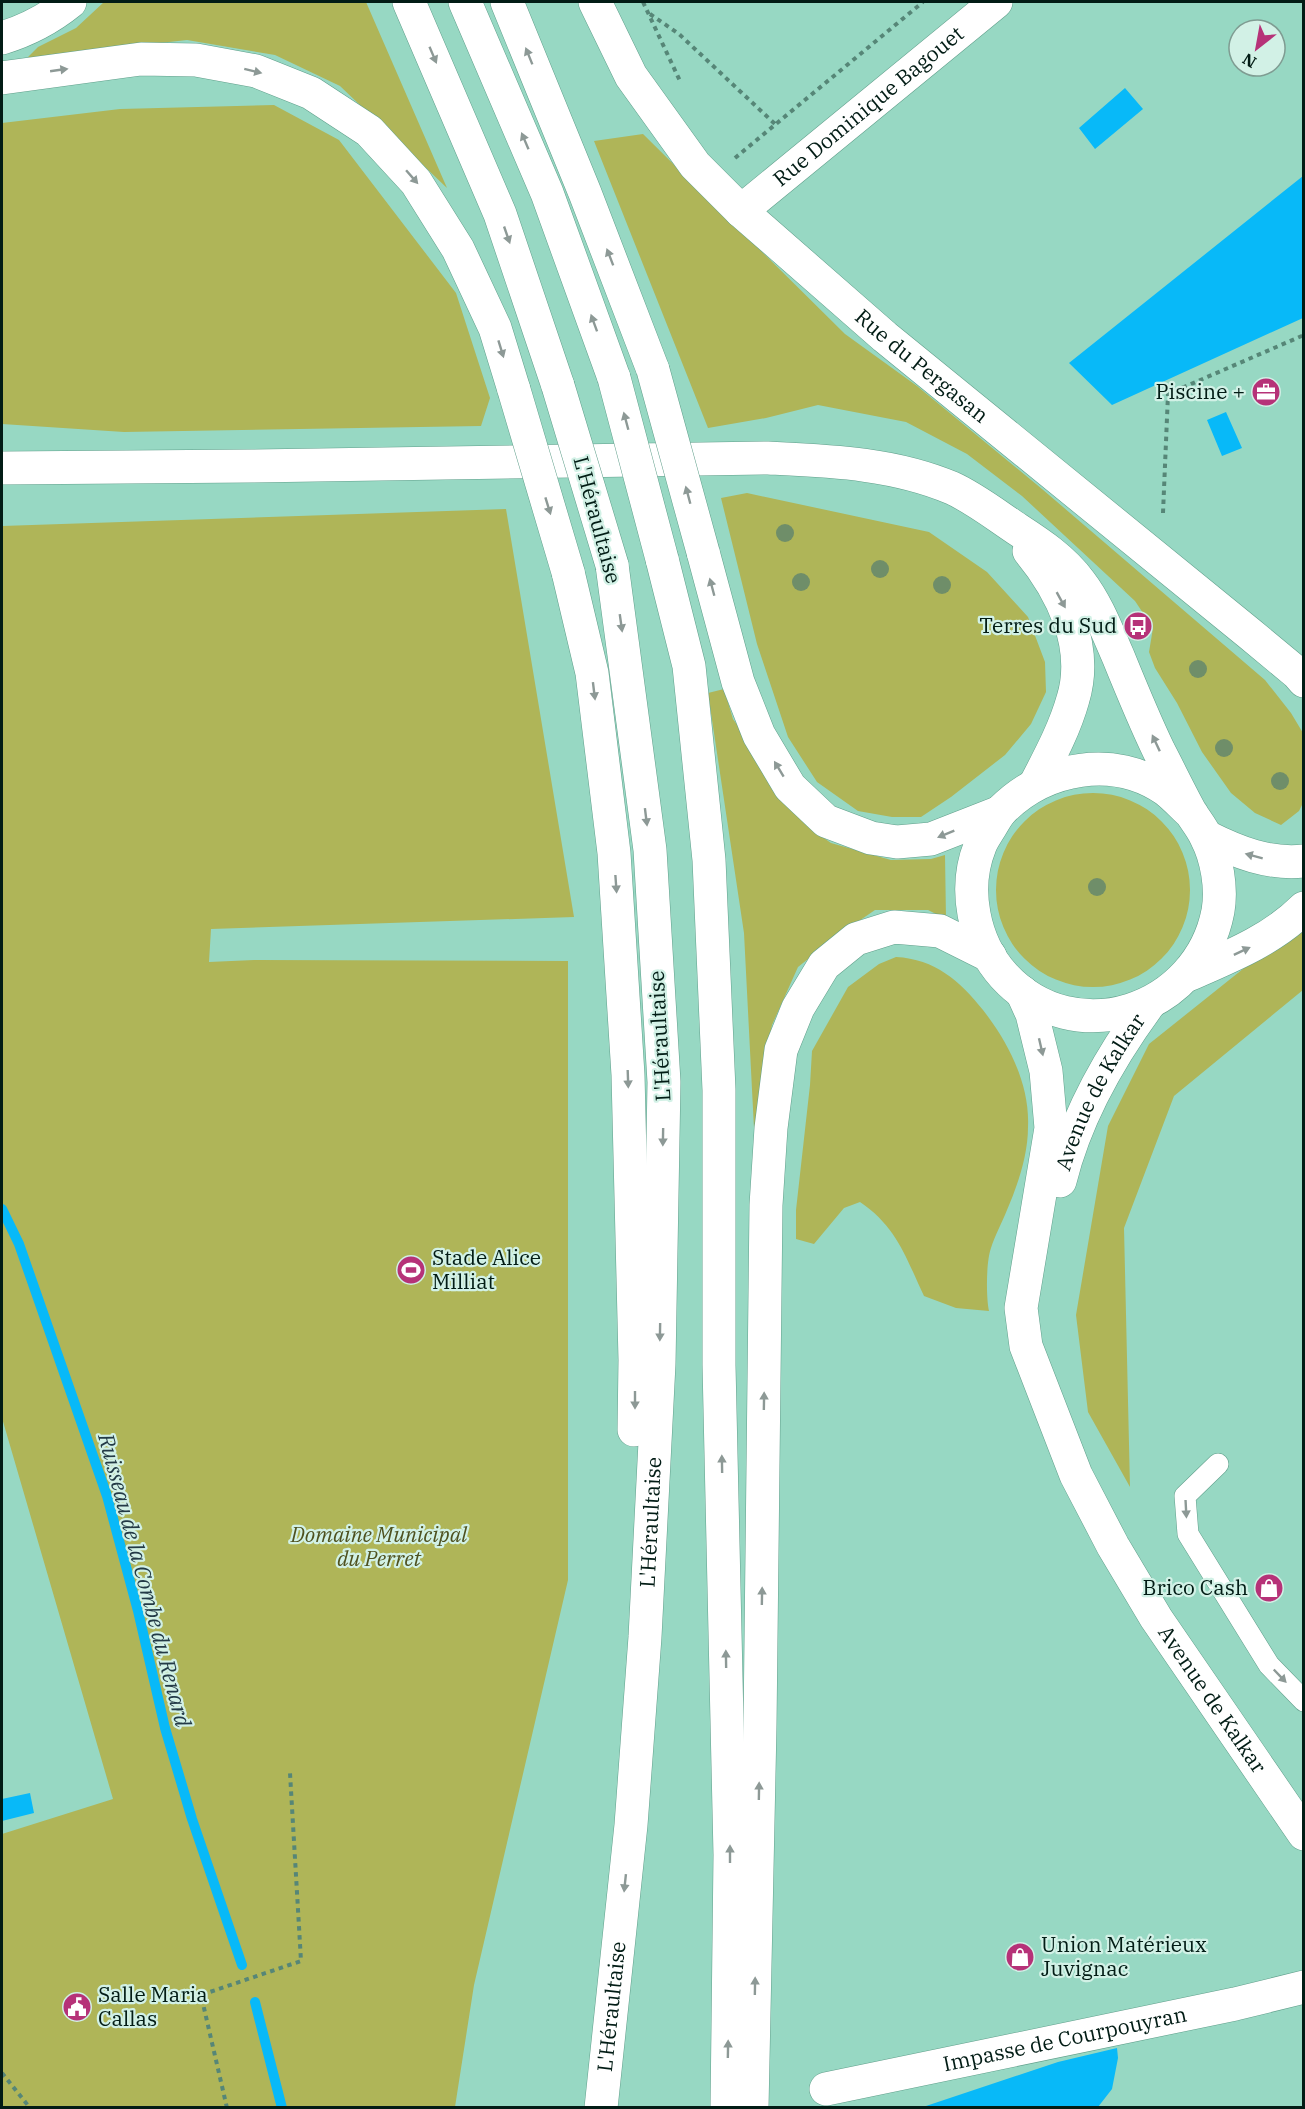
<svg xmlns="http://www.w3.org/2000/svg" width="1305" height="2109" font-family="'IBM Plex Serif',serif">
<rect width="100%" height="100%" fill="#97d8c3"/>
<path fill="#afb558" d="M104,2H366L447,188L340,86L275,55L187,40L27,58L38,47L76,28Z
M274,105L339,140L456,293L490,398L481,426L124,432L2,424V123L120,109Z
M643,134L845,334L917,386L1042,489L1265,680L1291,713L1303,733V803L1299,811L1281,825L1255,813L1231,793L1202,752L1177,703L1155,668L1149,652L1153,628L1135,601L1022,496L967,454L906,422L818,405L766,418L708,428L594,141Z
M747,493L929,532L987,572L1028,617L1045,662L1046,692L1031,724L1005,755L951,797L921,817H892L858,811L817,782L788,737L757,644L721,498Z
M506,509L574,917L211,929L209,962L254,960L568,961V1580L474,1985L455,2107H2V1834L113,1799L2,1418V526Z
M724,689L733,719L811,829L831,843L891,860L931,859L945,855L946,919L928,910H875L837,936L798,967L772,1025L761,1081L755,1148L744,933L708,693Z
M996 890a97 97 0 1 1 194 0a97 97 0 1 1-194 0Z
M1303,921V990L1174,1096L1124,1228L1130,1487L1088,1412L1076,1315L1108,1126L1149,1044Z
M896,957C935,959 960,981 983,1010C1008,1042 1030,1084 1028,1127C1028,1155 1018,1184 1007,1210C1002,1223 995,1235 991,1248C986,1262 986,1297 989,1311L956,1308L924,1296C906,1258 897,1227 860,1202L844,1208L814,1244L796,1239V1210L810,1085L812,1051L848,987L879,964Z"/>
<path fill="#08b9f8" d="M1125,88L1143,109L1095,149L1079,128Z
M1303,176V318L1112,405L1069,363Z
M1226,412L1242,448L1222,456L1207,420Z
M30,1793L34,1813L2,1821V1799Z
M1117,2048L1118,2058L1112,2089L1098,2107H923L1058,2062Z"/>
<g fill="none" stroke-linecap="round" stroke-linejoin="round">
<path stroke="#08b9f8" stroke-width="10" d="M2,1209L19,1244L107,1496L138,1611L165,1728L192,1819L242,1965
M255,2002L282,2108"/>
<g stroke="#609f8b" stroke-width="22">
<path id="service" d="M1218,1464L1185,1496L1188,1534L1269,1665L1304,1701"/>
</g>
<g stroke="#609f8b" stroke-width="34">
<g id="minor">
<path id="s1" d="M595,2L631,76L695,165L741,211L885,337L1250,634L1297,673L1304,681"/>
<path id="s2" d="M741,211L996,2"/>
<path d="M1207,837C1237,852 1269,865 1304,861"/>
<path d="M1188,975C1229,957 1272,940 1304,908"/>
<path id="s3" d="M826,2089L1235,2004L1304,1987"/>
</g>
</g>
<g stroke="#609f8b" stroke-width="34">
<g id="tertiary">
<path d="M2,468L252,466L768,458C830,461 893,463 952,488C974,498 996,515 1017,529C1040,544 1063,559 1080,582C1097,604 1107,631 1118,656C1131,688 1144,720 1159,751C1170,772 1180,793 1191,813C1196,821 1202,828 1206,837C1217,858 1222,888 1218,911C1199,1011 1075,1053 1004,976C973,942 963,888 980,846C982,840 987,833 990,828C994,822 997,815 1002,810C1045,767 1114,754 1166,790C1175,797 1183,806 1192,814"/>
<path d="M1029,551C1062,591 1089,646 1073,699C1065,728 1050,756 1036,783"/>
<path id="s4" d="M1022,992L1032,1014L1046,1071L1051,1128L1021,1308L1026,1346L1076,1475L1113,1546L1156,1618L1304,1834"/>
<path id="s5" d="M1060,1181C1076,1116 1110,1057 1149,1004"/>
</g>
</g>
<g stroke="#609f8b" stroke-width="34">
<g id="trunk">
<path d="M409,2L500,214L558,386"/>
<path d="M465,2L547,193L614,378"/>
<path d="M507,2L585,193L653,370"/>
<path d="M2,38C28,30 49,19 70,2"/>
<path d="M2,78L141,59L196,60L256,71L311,93L369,131L416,182L458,249L495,328L514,390"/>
<path d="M703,552L738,682L759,735L790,787L826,821L871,838L897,842L931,839L1000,812"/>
<path d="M662,559L689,666L709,860L719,1090V1365L730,1855L727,2108"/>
<path d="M568,572L592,673L614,853L628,1075L635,1360L634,1430"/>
<path id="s6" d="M601,2108L631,1825L645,1637L659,1364L664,1082L650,850L612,565"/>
<path d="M752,2108L760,1726L766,1205L771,1128L781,1050L798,1008L824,965L856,939L894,927L940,931L990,956"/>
</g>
</g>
<path stroke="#568677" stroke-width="4" stroke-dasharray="4.5 4.5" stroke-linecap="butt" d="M643,2L680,81
M650,14L679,34L775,124
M735,158L923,2
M1163,513L1168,394L1304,335
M2,2073L30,2108
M227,2108L201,1995L301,1961L290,1773"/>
<use href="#service" stroke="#fff" stroke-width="21"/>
<use href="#minor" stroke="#fff" stroke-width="33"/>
<use href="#tertiary" stroke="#fff" stroke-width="33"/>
<use href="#trunk" stroke="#fff" stroke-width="33"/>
<g stroke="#609f8b" stroke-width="34" stroke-linecap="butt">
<path id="trunk-bridge" d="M653,370L703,552
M614,378L662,559
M558,386L612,565
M514,390L568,572"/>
</g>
<use href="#trunk-bridge" stroke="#fff" stroke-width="33"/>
</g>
<g fill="#6f8e69">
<circle cx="785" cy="533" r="9"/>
<circle cx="880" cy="569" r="9"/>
<circle cx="801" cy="582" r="9"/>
<circle cx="942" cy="585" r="9"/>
<circle cx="1198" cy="669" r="9"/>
<circle cx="1224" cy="748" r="9"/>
<circle cx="1280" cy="781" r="9"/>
<circle cx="1097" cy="887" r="9"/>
</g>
<defs><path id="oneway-solid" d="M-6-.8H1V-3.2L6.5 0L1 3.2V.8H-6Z" transform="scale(1.5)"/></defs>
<g fill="#8d9996">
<use href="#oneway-solid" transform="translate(433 55) rotate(67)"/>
<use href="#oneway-solid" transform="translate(529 56) rotate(-112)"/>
<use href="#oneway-solid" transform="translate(59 70) rotate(-8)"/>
<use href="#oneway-solid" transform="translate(253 71) rotate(14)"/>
<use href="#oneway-solid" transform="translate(525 141) rotate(-113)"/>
<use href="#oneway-solid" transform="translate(412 177) rotate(49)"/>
<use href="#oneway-solid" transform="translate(507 235) rotate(71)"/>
<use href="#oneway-solid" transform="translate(610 257) rotate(-111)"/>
<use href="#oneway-solid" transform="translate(594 323) rotate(-110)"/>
<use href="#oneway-solid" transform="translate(501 349) rotate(73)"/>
<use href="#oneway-solid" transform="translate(626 421) rotate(-105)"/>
<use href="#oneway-solid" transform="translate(688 495) rotate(-105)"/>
<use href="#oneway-solid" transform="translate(548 506) rotate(73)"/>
<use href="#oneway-solid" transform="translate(712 587) rotate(-105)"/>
<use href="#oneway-solid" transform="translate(1061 600) rotate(61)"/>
<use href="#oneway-solid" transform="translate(621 623) rotate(82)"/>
<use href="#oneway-solid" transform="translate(594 691) rotate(83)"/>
<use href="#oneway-solid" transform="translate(1156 743) rotate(-115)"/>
<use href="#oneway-solid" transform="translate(779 769) rotate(-121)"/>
<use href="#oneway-solid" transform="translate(646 817) rotate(83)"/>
<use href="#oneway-solid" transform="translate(946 834) rotate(158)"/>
<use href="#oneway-solid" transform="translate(1254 856) rotate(-165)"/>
<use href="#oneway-solid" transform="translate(616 884) rotate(86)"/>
<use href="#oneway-solid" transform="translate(1242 951) rotate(-25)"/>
<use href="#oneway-solid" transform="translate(1041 1047) rotate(77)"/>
<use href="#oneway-solid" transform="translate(628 1079) rotate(88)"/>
<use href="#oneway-solid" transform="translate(663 1137) rotate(91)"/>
<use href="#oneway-solid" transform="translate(660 1332) rotate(91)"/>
<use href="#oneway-solid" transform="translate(635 1400) rotate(90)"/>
<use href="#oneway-solid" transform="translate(764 1401) rotate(-89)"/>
<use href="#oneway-solid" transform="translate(722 1464) rotate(-91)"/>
<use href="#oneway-solid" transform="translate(1186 1509) rotate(87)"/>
<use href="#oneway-solid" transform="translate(762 1596) rotate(-89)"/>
<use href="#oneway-solid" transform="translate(726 1659) rotate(-91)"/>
<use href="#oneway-solid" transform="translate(1280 1676) rotate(46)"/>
<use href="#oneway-solid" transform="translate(759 1791) rotate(-89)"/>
<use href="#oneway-solid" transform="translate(730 1854) rotate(-90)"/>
<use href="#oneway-solid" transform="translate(625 1883) rotate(96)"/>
<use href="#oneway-solid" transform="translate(755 1986) rotate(-89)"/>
<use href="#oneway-solid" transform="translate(728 2049) rotate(-89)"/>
</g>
<defs>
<g id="office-disc" transform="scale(1.5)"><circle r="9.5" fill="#b63278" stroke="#d2f1e6"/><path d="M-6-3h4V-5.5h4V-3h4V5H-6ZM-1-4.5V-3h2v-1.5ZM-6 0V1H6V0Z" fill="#fff"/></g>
<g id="bus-disc" transform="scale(1.5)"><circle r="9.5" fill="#b63278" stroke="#d2f1e6"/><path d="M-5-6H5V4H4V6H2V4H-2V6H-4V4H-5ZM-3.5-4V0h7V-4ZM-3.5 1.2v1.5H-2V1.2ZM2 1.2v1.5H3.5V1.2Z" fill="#fff"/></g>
<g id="stadium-disc" transform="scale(1.5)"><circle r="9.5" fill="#b63278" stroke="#d2f1e6"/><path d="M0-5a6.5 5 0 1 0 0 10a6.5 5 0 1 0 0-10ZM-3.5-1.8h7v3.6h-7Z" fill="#fff"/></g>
<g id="shop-disc" transform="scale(1.5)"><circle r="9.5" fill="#b63278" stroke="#d2f1e6"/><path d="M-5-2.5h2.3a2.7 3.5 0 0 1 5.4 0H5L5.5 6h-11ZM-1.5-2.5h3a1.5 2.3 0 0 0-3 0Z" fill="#fff"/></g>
<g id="civic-disc" transform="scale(1.5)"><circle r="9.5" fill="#b63278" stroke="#d2f1e6"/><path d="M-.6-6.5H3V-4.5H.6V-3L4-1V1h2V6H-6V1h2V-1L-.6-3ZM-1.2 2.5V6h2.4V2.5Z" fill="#fff"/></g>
</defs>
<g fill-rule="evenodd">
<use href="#office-disc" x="1266" y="392"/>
<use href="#bus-disc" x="1138" y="626"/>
<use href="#stadium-disc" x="411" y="1270"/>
<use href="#shop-disc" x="1269" y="1588"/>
<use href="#shop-disc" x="1020" y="1957"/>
<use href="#civic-disc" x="77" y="2007"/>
</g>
<g text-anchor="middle" stroke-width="4.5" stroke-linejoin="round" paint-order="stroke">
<g font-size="21" fill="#021c15" stroke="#d2f1e6">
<text dy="7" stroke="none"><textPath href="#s2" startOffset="165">Rue Dominique Bagouet</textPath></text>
<text dy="7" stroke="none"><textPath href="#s1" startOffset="495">Rue du Pergasan</textPath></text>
<text transform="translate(597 520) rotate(75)" y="7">L'Héraultaise</text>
<text transform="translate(660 1036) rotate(-93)" y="7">L'Héraultaise</text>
<text dy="7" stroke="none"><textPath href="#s5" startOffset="98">Avenue de Kalkar</textPath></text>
<text dy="7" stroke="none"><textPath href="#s6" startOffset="588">L'Héraultaise</textPath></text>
<text dy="7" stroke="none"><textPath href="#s4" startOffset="762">Avenue de Kalkar</textPath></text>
<text dy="7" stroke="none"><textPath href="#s6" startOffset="102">L'Héraultaise</textPath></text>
<text dy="7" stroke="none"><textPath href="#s3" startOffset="244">Impasse de Courpouyran</textPath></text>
</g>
<g font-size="21" fill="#021c15" stroke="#d2f1e6" text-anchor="end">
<text x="1245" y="399">Piscine +</text>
<text x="1117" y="633">Terres du Sud</text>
<text x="432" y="1265" text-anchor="start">Stade Alice<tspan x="432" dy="24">Milliat</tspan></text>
<text x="1248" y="1595">Brico Cash</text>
<text x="1041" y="1952" text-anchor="start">Union Matérieux<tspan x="1041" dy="24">Juvignac</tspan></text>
<text x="98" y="2002" text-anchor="start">Salle Maria<tspan x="98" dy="24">Callas</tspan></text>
</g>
<g font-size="21" font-style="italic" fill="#4e511f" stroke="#d2f1e6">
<text x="379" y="1542">Domaine Municipal<tspan x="379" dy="24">du Perret</tspan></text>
</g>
<g font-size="22" font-style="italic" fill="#233a46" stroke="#d2f1e6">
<text transform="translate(145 1580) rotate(75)" y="8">Ruisseau de la Combe du Renard</text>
</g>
</g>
<rect width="1305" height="2109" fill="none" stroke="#021c15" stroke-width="6"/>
<g transform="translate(1257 48) rotate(211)"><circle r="28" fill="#d2f1e6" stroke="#7f9c92" stroke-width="1.5"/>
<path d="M0-4.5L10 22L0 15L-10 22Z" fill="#b63278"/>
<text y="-9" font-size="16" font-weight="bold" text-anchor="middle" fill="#021c15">N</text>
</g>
</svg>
